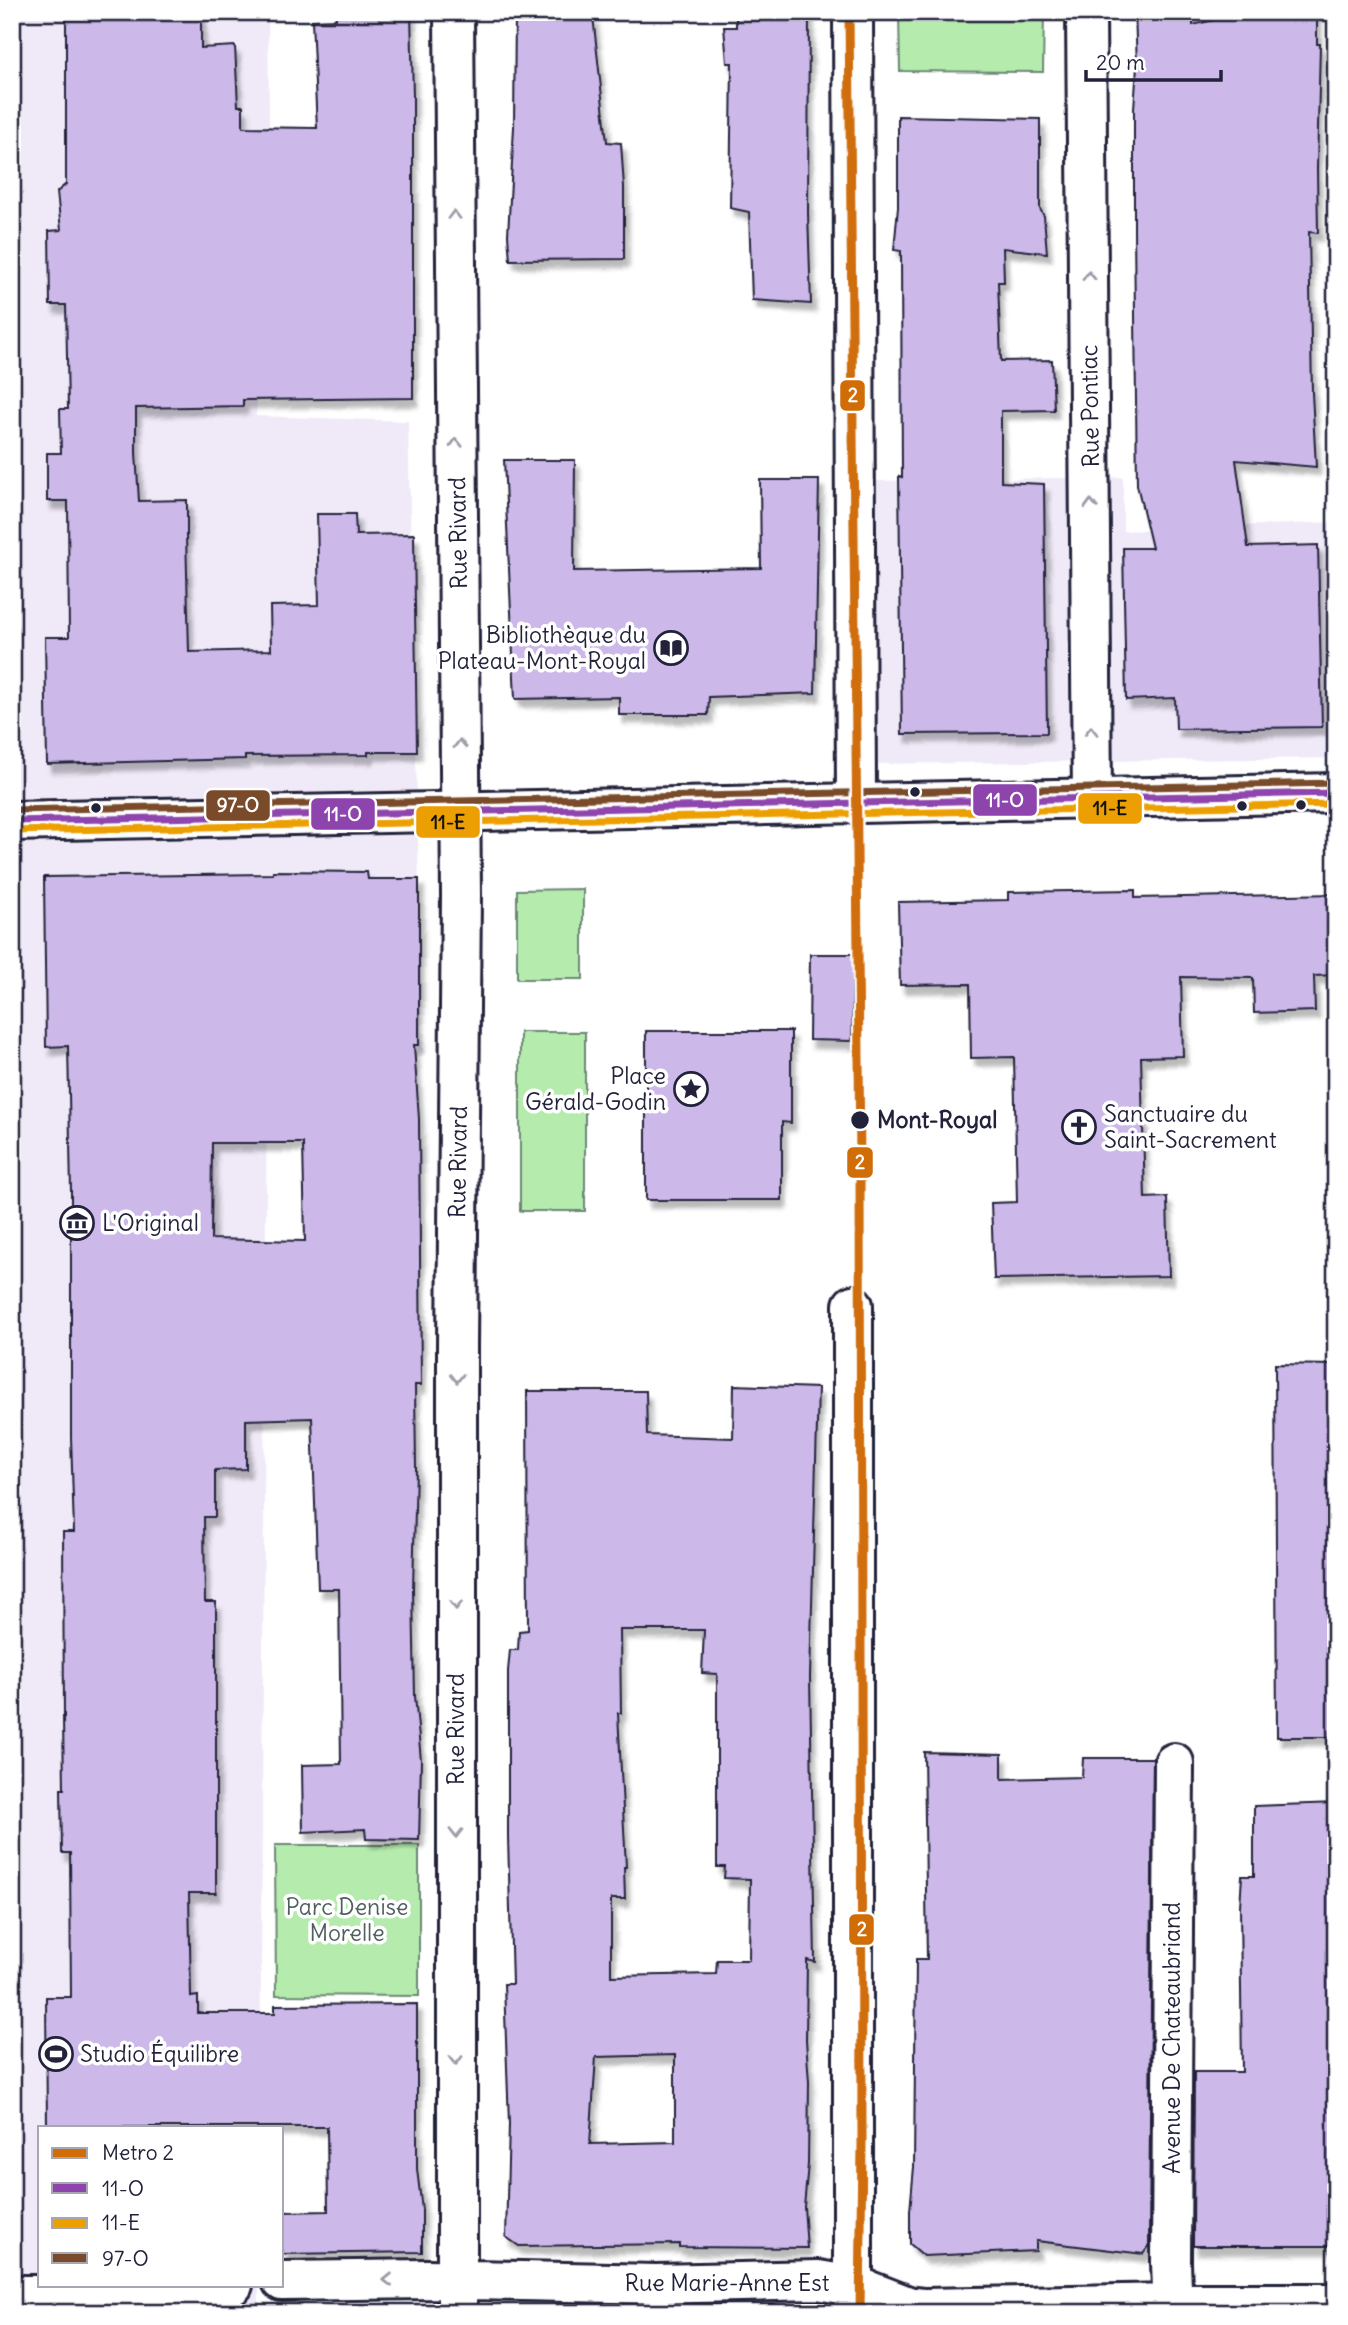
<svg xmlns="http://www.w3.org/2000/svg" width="1348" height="2325" font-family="Delius,sans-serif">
<defs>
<filter id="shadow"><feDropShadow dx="4.5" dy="8" stdDeviation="2" flood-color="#0004"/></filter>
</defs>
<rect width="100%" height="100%" fill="#fff"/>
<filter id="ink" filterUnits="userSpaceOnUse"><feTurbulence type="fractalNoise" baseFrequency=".0143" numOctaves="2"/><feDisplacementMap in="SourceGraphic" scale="14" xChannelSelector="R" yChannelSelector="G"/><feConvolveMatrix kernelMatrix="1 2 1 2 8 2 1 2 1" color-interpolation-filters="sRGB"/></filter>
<g filter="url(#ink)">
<path fill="#f0eaf8" d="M12,12H268L270,219L256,416L408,421L423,1056L267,1059L260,2127H40V2285H259V2313H12Z
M1123,477V531L1336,522V758L876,764V481Z"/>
<path fill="#b5ecae" stroke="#6c8774" stroke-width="2" d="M899,12H1044L1043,72L900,71Z
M583,889V979H517V890Z
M520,1032H585V1211H520Z
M275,1845H419V1996L276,1995Z"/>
<path fill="#ccb9e9" stroke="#22223b" stroke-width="2" fill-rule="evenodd" filter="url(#shadow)" d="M66,12H201V48L235,46L238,106H243V127L317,128L312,20L336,19L335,12H411L413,96V398L243,400V406L136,408V453L139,501L187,500V535H186L189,652L271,650L270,606L319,605L317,514H355L356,535L414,534L417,752H368V755L245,756V759L47,764L45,637H69L68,501H47V453H61L60,409H68L66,305H50L49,231L61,230L57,192L66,184Z
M515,12H584L585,16H593L607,142L621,143L624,187V259L510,260L508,235L514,127Z
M736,12H809L808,213L811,304L752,300L749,212L730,208L732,63H727L724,27H736Z
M1135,12H1193V25L1247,12H1317V44H1320L1317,169L1318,233L1309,232L1312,393L1316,467L1236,460L1248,547L1318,545L1322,727L1176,729L1175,698L1126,700L1123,548H1152L1137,485L1134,231V109L1137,66Z
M898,116L1040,119V209L1044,216L1047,253L1003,248L1004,282H998L1001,361L1052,360L1054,410L1001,411V482L1044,484L1047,733L902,734L899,476L902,477L901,251L894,250L898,207Z
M504,460H575L574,571L761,568L760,480H819L815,693L709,697L708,715H619V697L515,699Z
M273,871L367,872L368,879H419V1045H414L419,1119L421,1385H415L416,1469L413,1589L415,1696L421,1760L419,1840L366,1839L365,1829L303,1832L302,1765L341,1764L339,1589H318L312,1418L246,1420V1469L215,1470V1517H204L205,1602H216V1893H189L191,1997L198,1996V2013H275V2005L417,2004V2169L422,2210V2252L282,2254V2212L328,2211L327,2127H47L46,1997H71L70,1853H62L61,1789H64L63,1717H64L63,1532H74L71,1437V1191L68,1046L46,1047L44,877L273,874ZM212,1143H303L305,1241L211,1239Z
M1135,890V898L1336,894V975L1314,976L1315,1011L1254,1013L1253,978L1181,977L1183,1056L1141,1057L1145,1198L1167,1197L1169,1276L994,1279L991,1203L1017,1202L1014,1057L971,1058L970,984L900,985L898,902L1008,900V892Z
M810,954H852V1041L809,1040Z
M646,1031H791V1123L782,1122V1200H646Z
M1275,1364L1336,1365V1737H1277Z
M734,1385L818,1388L810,1677L815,1962L807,1960L806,2040L809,2082L808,2164L804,2207L807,2248L679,2247V2244L519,2246L506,2237L509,2124L504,1984H512L508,1837V1671L510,1650H518L519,1631L528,1630L527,1391H646L647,1435L733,1438ZM620,1630H704L702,1673L717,1674V1867H725L724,1878L750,1879L749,1960H717L716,1974L611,1976V1899H625L624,1867H626L618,1713H621ZM675,2055V2142L590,2144L596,2057Z
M924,1752L1002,1754V1779L1082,1777L1083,1758H1153L1149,2246L1143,2254L1036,2241V2251L924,2256L910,2244V2211L914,2167L916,1959H927Z
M1336,1803V2246H1193L1194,2072H1242L1240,1906L1242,1876H1254V1806Z"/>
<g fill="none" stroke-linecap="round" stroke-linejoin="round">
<g stroke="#22223b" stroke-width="44">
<path id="minor" d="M454,12L461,895L457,1347V2313
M853,12L856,803
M1086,12L1092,800
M282,2281L427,2279L656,2284L818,2280L859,2287L908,2306L924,2308L1173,2303H1336
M12,2295H182L233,2285
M853,2311V1305
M1173,2313L1171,2263L1174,1763"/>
</g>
<g stroke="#22223b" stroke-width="44">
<path id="major" d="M12,821L1336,793"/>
</g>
<use href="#minor" stroke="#fff" stroke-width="38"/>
<use href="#major" stroke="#fff" stroke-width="38"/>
<g stroke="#fff" stroke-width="12">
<path id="bus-1" d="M12,821L1336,793"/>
</g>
<g stroke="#fff" stroke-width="12">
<path id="bus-2" d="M12,831L1336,804"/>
</g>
<g stroke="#fff" stroke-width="12">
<path id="bus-3" d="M12,810L1336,783"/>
</g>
<use href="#bus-1" stroke="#8e44ad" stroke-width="7"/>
<use href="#bus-2" stroke="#ec9f03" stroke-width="7"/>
<use href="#bus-3" stroke="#7a4b2a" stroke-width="7"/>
<g stroke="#fff" stroke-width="14">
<path id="metro-1" d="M849,12L860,1162L862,2144L860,2313"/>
</g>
<use href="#metro-1" stroke="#d06d07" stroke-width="9"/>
</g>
<defs><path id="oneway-chevron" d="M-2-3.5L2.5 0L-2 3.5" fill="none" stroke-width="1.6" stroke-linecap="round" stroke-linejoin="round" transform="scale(1.75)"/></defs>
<g stroke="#9c9ca7">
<use href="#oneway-chevron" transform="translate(454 215) rotate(-90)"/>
<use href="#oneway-chevron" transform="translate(1089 276) rotate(-91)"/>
<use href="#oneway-chevron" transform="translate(456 443) rotate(-91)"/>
<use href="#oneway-chevron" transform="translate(1091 504) rotate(-91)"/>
<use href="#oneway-chevron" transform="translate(1091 731) rotate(-90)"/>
<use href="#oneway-chevron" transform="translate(460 744) rotate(-91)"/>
<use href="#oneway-chevron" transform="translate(457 1378) rotate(90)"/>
<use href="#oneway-chevron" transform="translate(456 1605) rotate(90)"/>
<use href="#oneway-chevron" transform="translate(456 1833) rotate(90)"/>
<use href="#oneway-chevron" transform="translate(456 2060) rotate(90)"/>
<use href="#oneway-chevron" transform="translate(388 2280) rotate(179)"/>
</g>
</g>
<defs>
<g id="library-ring" transform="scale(1.75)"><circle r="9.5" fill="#fff" stroke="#22223b" stroke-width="1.5"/><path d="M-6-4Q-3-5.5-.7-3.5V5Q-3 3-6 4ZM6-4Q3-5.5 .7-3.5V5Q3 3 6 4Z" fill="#22223b"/></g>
<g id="sight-ring" transform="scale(1.75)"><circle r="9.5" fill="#fff" stroke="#22223b" stroke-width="1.5"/><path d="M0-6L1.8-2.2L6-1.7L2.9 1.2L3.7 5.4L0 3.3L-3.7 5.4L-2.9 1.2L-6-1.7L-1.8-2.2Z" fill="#22223b"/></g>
<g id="church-ring" transform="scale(1.75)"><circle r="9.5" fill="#fff" stroke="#22223b" stroke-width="1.5"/><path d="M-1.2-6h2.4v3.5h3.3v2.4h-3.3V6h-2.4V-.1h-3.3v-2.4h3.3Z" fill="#22223b"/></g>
<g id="museum-ring" transform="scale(1.75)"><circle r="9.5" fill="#fff" stroke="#22223b" stroke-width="1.5"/><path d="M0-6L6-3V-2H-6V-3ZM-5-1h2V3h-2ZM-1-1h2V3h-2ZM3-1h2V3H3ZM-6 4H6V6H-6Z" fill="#22223b"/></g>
<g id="stadium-ring" transform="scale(1.75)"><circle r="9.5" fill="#fff" stroke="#22223b" stroke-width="1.5"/><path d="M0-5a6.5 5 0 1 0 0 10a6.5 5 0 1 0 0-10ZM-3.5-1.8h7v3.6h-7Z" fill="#22223b"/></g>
</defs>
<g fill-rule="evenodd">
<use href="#library-ring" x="671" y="648"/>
<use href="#sight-ring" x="691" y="1089"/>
<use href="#church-ring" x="1079" y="1127"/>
<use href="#museum-ring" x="77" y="1223"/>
<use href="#stadium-ring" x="56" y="2054"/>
</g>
<g fill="#22223b" stroke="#fff" stroke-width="2.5">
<circle cx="915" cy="792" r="6"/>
<circle cx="1301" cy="805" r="6"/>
<circle cx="1242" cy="806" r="6"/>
<circle cx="96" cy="808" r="6"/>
<circle cx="860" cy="1120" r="10"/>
</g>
<g text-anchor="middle" stroke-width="7" stroke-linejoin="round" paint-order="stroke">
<g font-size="23" fill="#22223b" stroke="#fff">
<text transform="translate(1090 406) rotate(-91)" y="8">Rue Pontiac</text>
<text transform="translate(458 533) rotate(-91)" y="8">Rue Rivard</text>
<text transform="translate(458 1162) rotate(-89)" y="8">Rue Rivard</text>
<text transform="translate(456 1729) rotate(-90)" y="8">Rue Rivard</text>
<text transform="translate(1172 2038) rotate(-90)" y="8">Avenue De Chateaubriand</text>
<text x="727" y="2291">Rue Marie-Anne Est</text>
</g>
<g font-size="23" fill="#22223b" stroke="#fff" text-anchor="start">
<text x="646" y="643" text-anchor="end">Bibliothèque du<tspan x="646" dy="26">Plateau-Mont-Royal</tspan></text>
<text x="666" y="1084" text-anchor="end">Place<tspan x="666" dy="26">Gérald-Godin</tspan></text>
<text x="1104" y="1122">Sanctuaire du<tspan x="1104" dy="26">Saint-Sacrement</tspan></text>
<text x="102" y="1231">L'Original</text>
<text x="80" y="2062">Studio Équilibre</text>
</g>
<g font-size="23" font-weight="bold" fill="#22223b" stroke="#fff" text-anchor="start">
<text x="877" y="1128">Mont-Royal</text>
</g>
<g font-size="23" fill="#4e5f5e" stroke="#fff">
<text x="347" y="1915">Parc Denise<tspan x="347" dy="26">Morelle</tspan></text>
</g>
</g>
<g stroke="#fff" stroke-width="2.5">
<rect x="839" y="379" width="27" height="33" rx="7" fill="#d06d07"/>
<rect x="972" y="783" width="66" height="34" rx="7" fill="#8e44ad"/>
<rect x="205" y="789" width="66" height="33" rx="7" fill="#7a4b2a"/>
<rect x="1077" y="792" width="66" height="33" rx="7" fill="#ec9f03"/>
<rect x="310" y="797" width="66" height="34" rx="7" fill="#8e44ad"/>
<rect x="415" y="805" width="66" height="34" rx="7" fill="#ec9f03"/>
<rect x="846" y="1146" width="28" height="33" rx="7" fill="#d06d07"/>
<rect x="848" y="1913" width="27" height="33" rx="7" fill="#d06d07"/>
</g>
<g font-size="19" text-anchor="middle" font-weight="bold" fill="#fff">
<text x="853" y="402">2</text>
<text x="1005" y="807">11-O</text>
<text x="238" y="812">97-O</text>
<text x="343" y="821">11-O</text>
<text x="860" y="1169">2</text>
<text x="862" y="1936">2</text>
</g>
<g font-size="19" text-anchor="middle" font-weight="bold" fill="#111">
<text x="1110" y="815">11-E</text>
<text x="448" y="829">11-E</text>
</g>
<rect width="1348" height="2325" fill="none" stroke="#fff" stroke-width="42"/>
<rect x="21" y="21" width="1306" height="2283" fill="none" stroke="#22223b" stroke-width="2.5" filter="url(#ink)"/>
<rect x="38" y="2126" width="245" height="161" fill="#ffffff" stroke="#a7a7b1" stroke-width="2"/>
<rect x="52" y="2148" width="35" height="10" fill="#d06d07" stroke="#a7a7b1" stroke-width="2"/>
<text x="102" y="2160" font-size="21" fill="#22223b">Metro 2</text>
<rect x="52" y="2183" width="35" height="10" fill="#8e44ad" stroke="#a7a7b1" stroke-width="2"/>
<text x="102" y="2196" font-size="21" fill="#22223b">11-O</text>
<rect x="52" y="2218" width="35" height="10" fill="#ec9f03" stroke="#a7a7b1" stroke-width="2"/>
<text x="102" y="2230" font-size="21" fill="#22223b">11-E</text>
<rect x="52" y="2253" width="35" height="10" fill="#7a4b2a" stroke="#a7a7b1" stroke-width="2"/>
<text x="102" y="2266" font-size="21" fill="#22223b">97-O</text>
<path d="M1086 70v10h135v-10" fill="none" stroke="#22223b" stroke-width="3.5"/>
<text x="1096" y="70" font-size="21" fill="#22223b" stroke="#ffffff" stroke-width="5" paint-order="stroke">20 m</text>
</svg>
